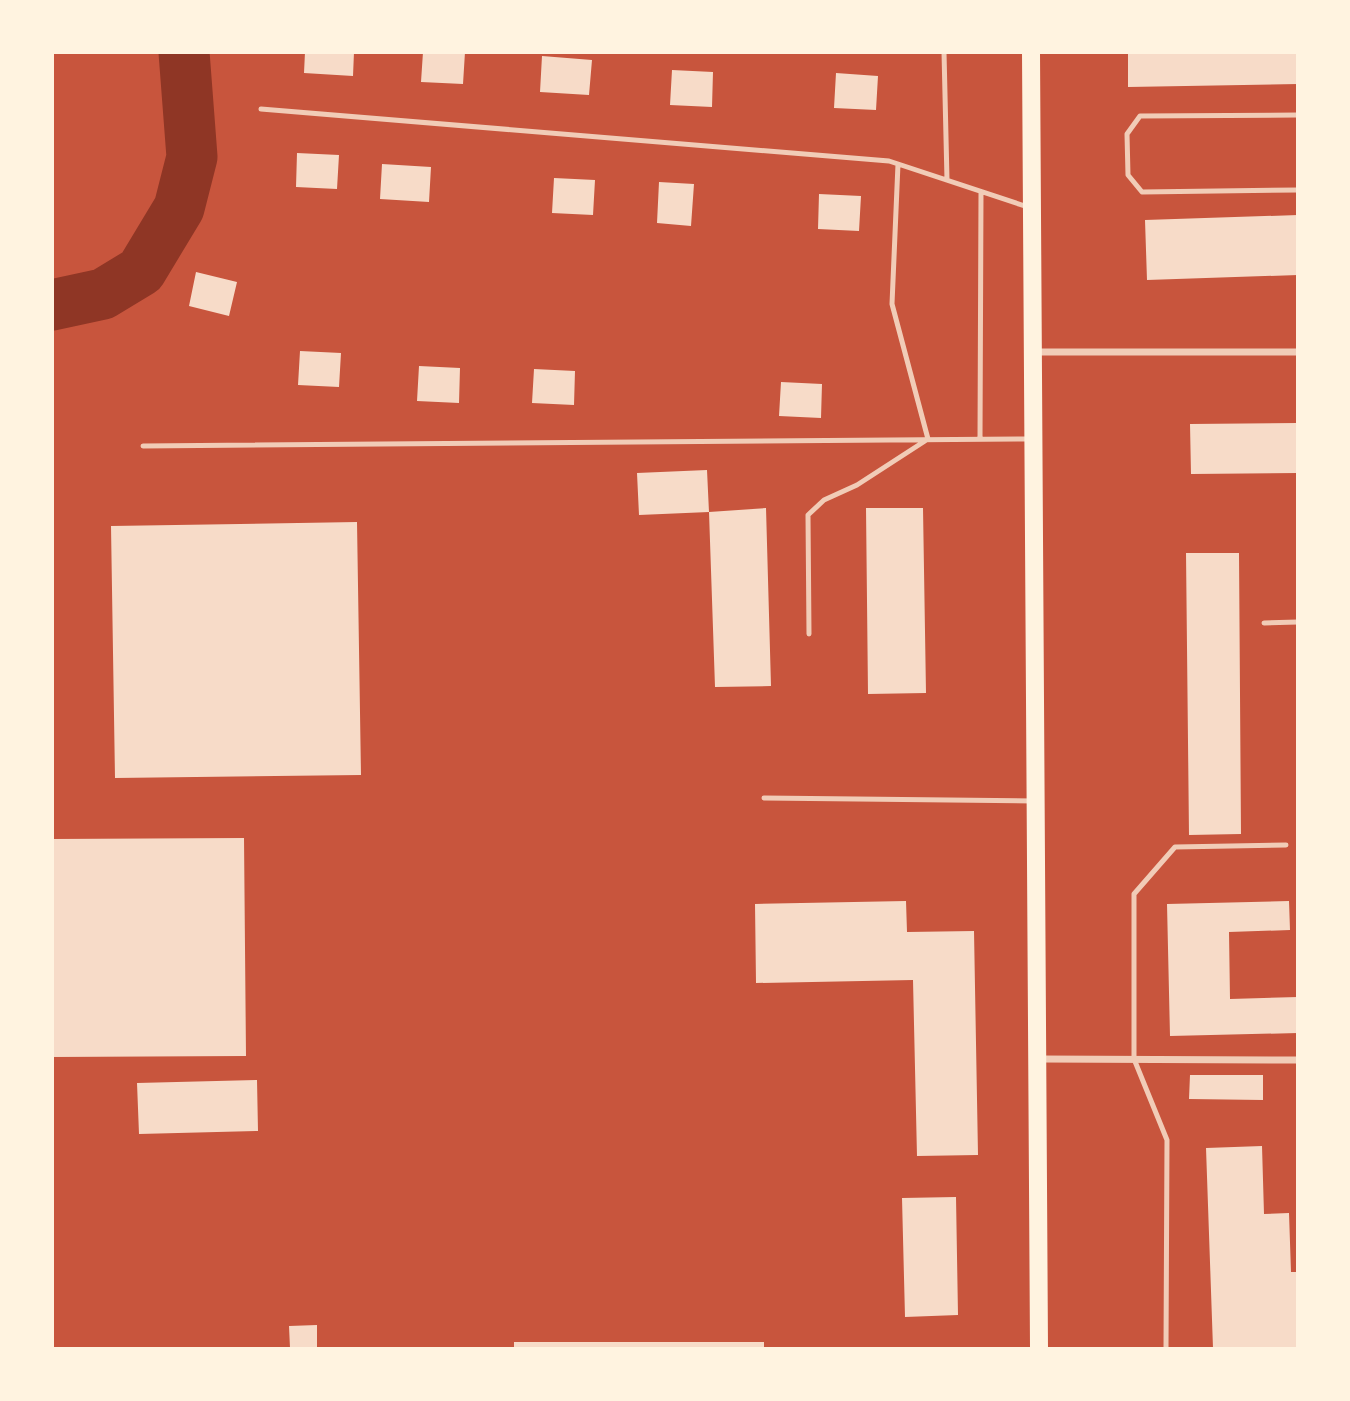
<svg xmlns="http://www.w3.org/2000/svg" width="1350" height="1401" font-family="Lora,serif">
<rect width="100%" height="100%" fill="#c8553d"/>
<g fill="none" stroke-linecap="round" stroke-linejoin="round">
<path stroke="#8f3625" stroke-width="51" d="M52,305L103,294L141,271L179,208L192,157L184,52"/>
</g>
<path fill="#f7dbc8" d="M305,52H354L353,76L304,73Z
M423,52H465L463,84L421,82Z
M1128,52H1298V84L1128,87Z
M542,56L592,60L589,95L540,92Z
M672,70L713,72L712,107L670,105Z
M836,73L878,76L876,110L834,108Z
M297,153L339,155L337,189L296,187Z
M382,164L431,167L429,202L380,199Z
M554,178L595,180L593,215L552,213Z
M659,182L694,184L691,226L657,223Z
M819,194L861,196L859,231L818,229Z
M1298,215V275L1147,280L1145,220Z
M196,272L237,282L229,316L189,306Z
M300,351L341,353L339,387L298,385Z
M419,366L460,368L459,403L417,401Z
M534,369L575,371L574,405L532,403Z
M781,382L822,384L821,418L779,416Z
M1298,423V473L1191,474L1190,424Z
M707,470L709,512L639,515L637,473Z
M766,508L771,686L715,687L709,512Z
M866,508H923L926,693L868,694Z
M357,522L361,775L115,778L111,526Z
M1186,553H1239L1241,834L1189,835Z
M244,838L246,1056L52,1057V839Z
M906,901L907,932L974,931L978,1155L917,1156L913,980L756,983L755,904Z
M1289,901L1290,930L1229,932L1230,999L1298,997V1033L1170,1036L1167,904Z
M1190,1075H1263V1100L1189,1099Z
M257,1080L258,1131L139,1134L137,1083Z
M1262,1146L1264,1214L1289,1213L1291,1272H1298V1348H1213L1206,1148Z
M956,1197L958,1315L905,1317L902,1198Z
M317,1325V1348H290L289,1326Z
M514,1342H764V1348H514Z"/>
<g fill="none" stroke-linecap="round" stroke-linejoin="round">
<path stroke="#f1ccb7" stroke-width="5" d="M944,52L947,180
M261,109L889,161L1028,207
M1298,115L1140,116L1127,134L1128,175L1142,192L1298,190
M980,439L981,192
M143,446L1030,439
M1264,623L1298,622
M809,634L808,515L824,500L857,485L928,439L892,304L898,164
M764,798L1034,801
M1166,1348L1167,1140L1134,1059V894L1175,847L1286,845"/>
<path stroke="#f1ccb7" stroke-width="7" d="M1033,352H1298
M1040,1059L1298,1060"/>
<path stroke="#fff3e0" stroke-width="18" d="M1031,52L1039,1348"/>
</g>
<rect width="1350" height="1401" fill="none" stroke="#fff3e0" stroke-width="108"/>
</svg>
